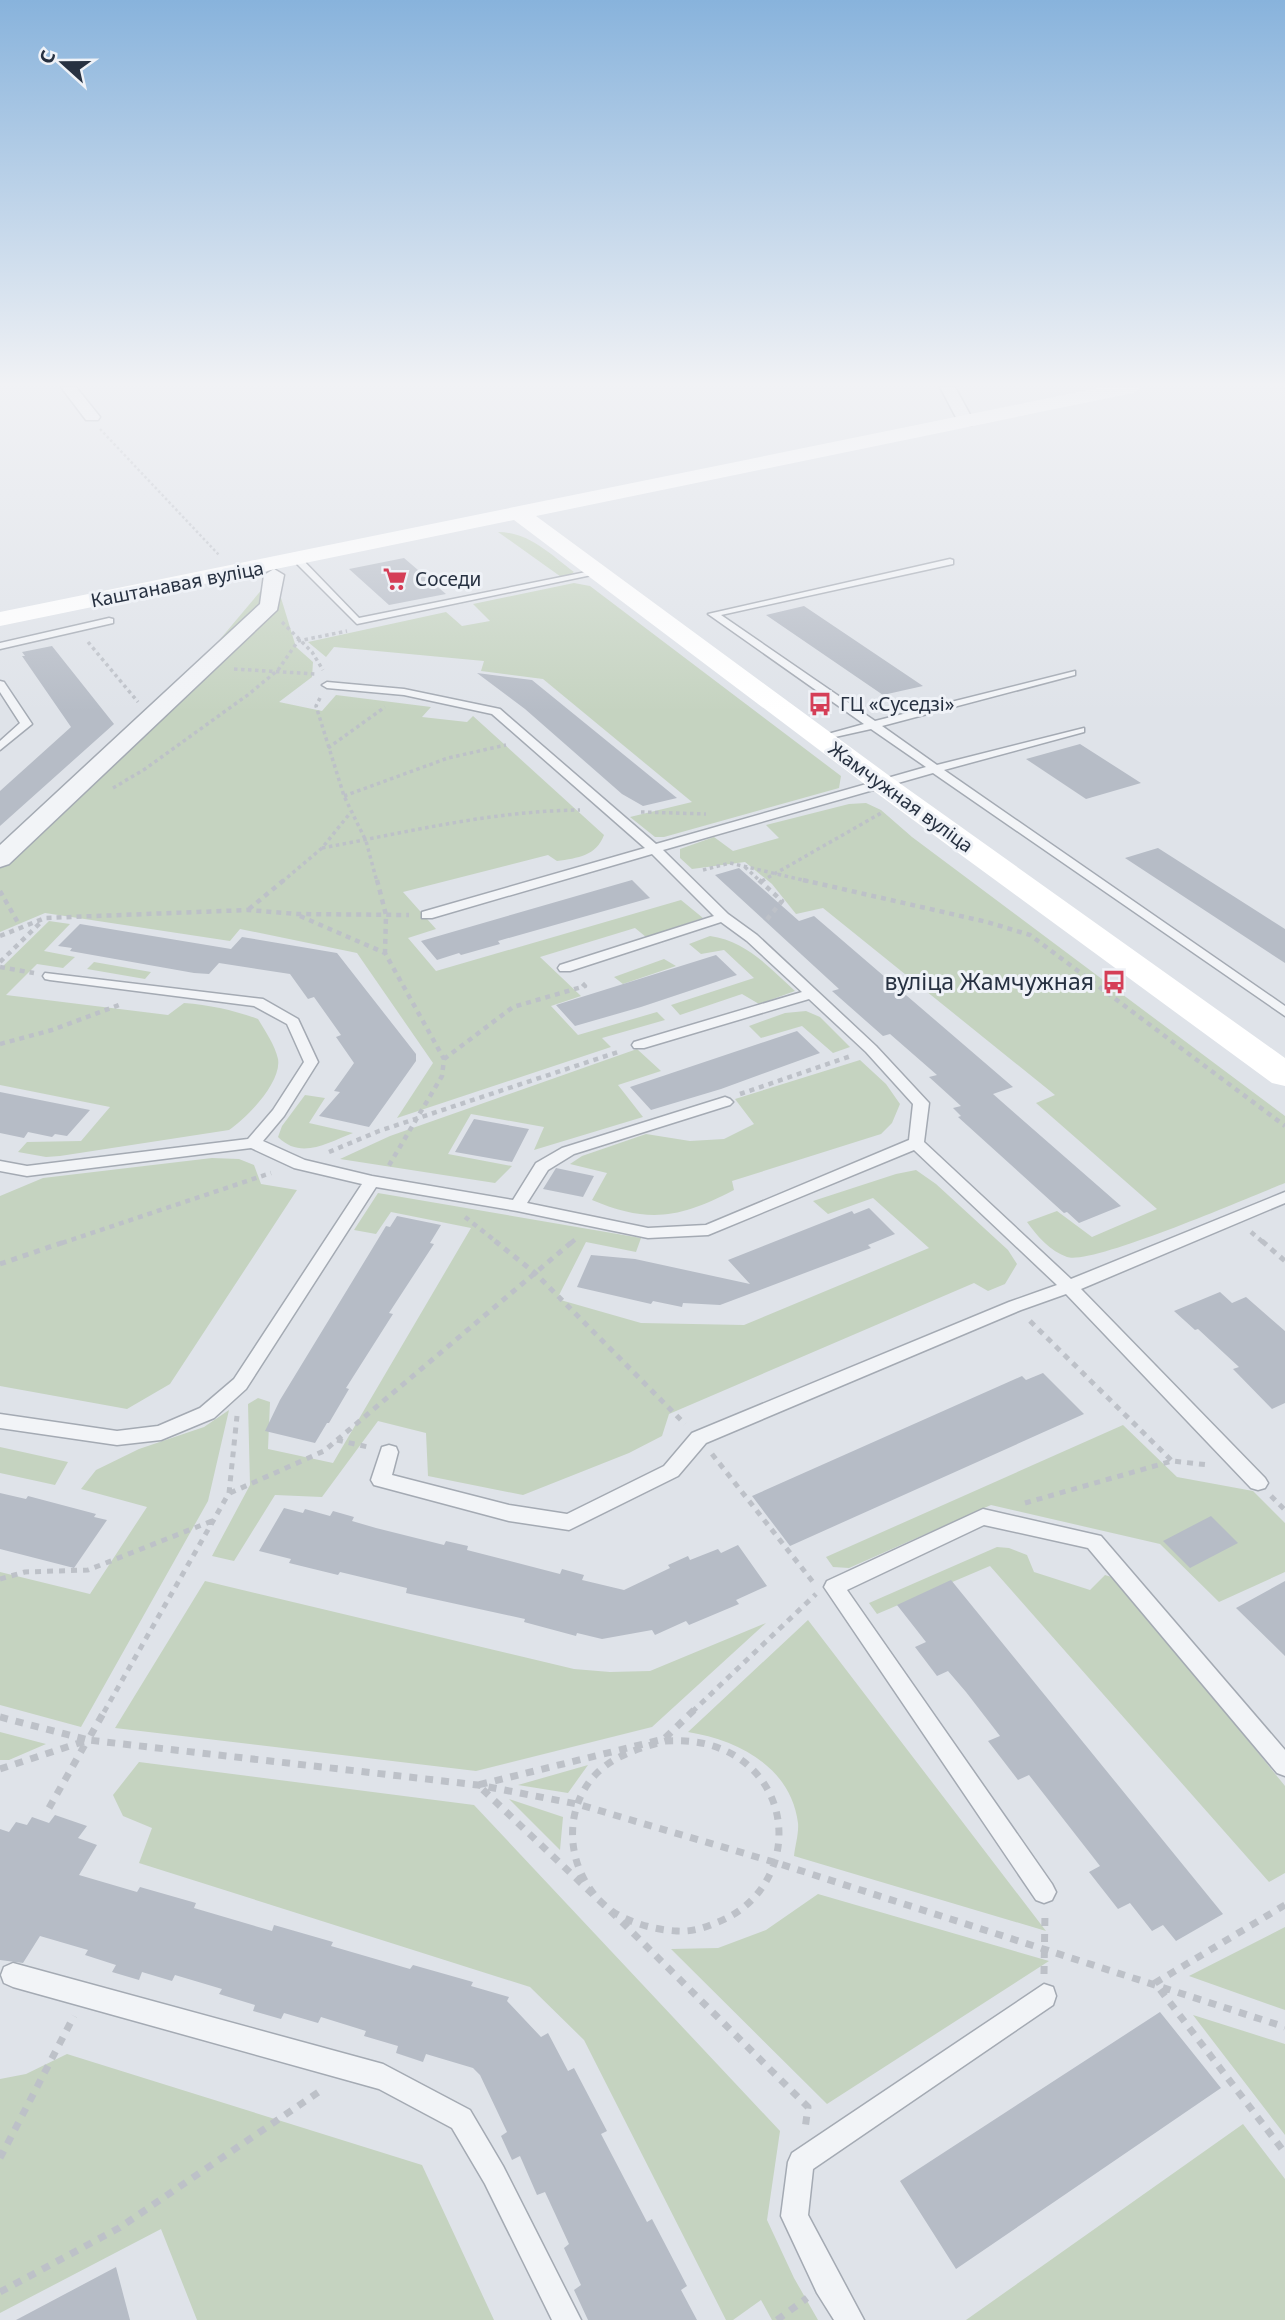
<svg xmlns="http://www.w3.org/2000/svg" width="1285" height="2320" font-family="'Noto Sans',sans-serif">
<rect width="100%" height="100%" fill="#dfe3e9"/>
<path fill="#c5d3c0" d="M498,532C529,532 550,554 574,572L564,579Z
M274,575L296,647L313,662L312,677L279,702L322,711L336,695L431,707L422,717L467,722L473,716L604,835C596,856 578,858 557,861L548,855L403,892L436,929L408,938L436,971L681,900L703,918L646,937L635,928L540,957L581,996L551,1006L578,1035L657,1012L665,1020L602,1038L611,1047L397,1118L433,1063L357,953L240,929L230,941L45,913L0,932V865L153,719Z
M574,583L590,586L841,776L839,788L664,837H655L630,817L692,802L543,679L481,671L484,661L334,647L326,657L308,642L446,612L462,626L490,621L473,604Z
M866,803L881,810L912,837L1285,1116V1183C1252,1196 1091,1266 1067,1257C1050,1251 1037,1236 1027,1222L1057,1211L1092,1237L1157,1209L1036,1103L1055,1095L823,908L796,914L772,884L745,862L692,869L680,858V849L714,837L733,851L779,838L766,825L849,804Z
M49,921L70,924L44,951L75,957L63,968L37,964L6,995L168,1015L184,1003C210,1005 233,1010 258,1019C265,1031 275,1045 278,1059C282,1082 247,1118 229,1130L60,1156L46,1157L18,1152L27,1142L81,1141L110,1107L0,1085V969Z
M710,936C746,941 769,967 795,991L759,1004L742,994L680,1015L671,1005L754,978L724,950L701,954L689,944Z
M664,959L676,966L623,984L614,977Z
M94,962L151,972L145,979L87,969Z
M806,1011L820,1017L850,1047L833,1053L802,1026L761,1038L749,1026L785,1013Z
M637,1049L661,1071L618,1085L643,1117L534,1150L544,1127L471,1114L448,1154L512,1166L495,1183L340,1159L390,1136Z
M860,1060L886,1084L900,1104L892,1123L881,1134L732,1181L734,1190C680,1218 649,1224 592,1200L607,1173L570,1164L582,1156L646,1134L690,1141L724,1139L754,1124L735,1099Z
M305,1095L325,1098L309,1123L353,1133C327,1143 301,1160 278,1137L282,1126Z
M212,1158L239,1159L254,1165L261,1184L297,1190L170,1384L127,1409L0,1386V1196L43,1178Z
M916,1170L936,1184L1008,1250L1017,1264L1005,1284L988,1291L974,1283L669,1414L662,1436L629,1453L523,1495L428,1476L426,1433L378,1421L322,1497L275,1495L234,1561L212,1556L250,1485L248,1404L258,1398L270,1402L268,1449L333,1463L471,1228L391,1212L376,1234L354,1230L378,1193L641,1238L636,1252L586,1242L557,1299L641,1323L744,1325L929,1248L873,1198L828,1214L813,1201L896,1174Z
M229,1410L208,1501L81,1727L0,1705V1572L90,1594L147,1507L81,1489L96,1470L139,1449L204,1427Z
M1123,1425L1177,1477L1253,1491L1285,1523V1572L1219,1602L1160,1544L991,1505L849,1568L833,1567L826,1557Z
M0,1447L68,1462L55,1485L0,1473Z
M997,1547L1009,1548L1027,1555L1034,1572L1090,1590L1105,1575L1118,1579L1285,1786V1873L1269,1882L990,1566L877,1614L869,1603Z
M205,1581L574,1669L610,1672L650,1671L766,1623L652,1727L476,1771L115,1728Z
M808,1620L1046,1931L794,1856C795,1846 799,1833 798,1823C791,1767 738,1740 688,1732Z
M0,1732L46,1744L9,1760H0Z
M139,1762L474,1805L780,2131L767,2220L794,2278L818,2320H772L761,2300L733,2320H726L584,2040L530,1987L139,1863L152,1828L123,1816L113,1795Z
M588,1765L568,1793L518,1785Z
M509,1799L563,1817L560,1850Z
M818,1894L1049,1961L827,2104L671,1949L718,1948L766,1930Z
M1285,1927V2010L1189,1976Z
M1193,2015L1285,2044V2135Z
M67,2054L422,2165L494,2320H197L161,2229L0,2313V2079L26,2074Z
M1243,2124L1285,2179V2320H966Z"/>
<path fill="#b6bcc6" d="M404,558L446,594L389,605L349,569Z
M804,606L923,686L883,695L766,615Z
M52,646L114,724L0,826V791L71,727L22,656H25L22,652Z
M477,673L532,680L677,798L643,806L622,794L525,709Z
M1080,744L1141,783L1086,799L1026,759Z
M1158,848L1285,929V963L1125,858Z
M739,868L799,921L814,916L1013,1087L993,1094L1121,1206L1079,1223L1067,1212L1064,1213L958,1117L961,1116L953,1108L961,1106L929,1077L937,1075L890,1034L883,1036L832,991L839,989L715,875Z
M632,880L650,898L498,941L500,944L461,955L459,953L437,960L421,941Z
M80,924L231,949L242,937L337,953L416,1054V1061L369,1127L319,1116L340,1092L334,1091L354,1063L336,1037L341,1035L314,997L308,999L290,974L219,963L209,974L194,973L70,951L72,948L58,946Z
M716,955L737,975L641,1007L575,1026L556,1005Z
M797,1031L820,1053L721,1089L651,1110L630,1087Z
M0,1092L90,1110L67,1136L55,1134L52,1137L28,1132L24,1138L0,1133Z
M474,1119L529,1129L512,1162L455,1152Z
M556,1168L594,1176L583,1197L543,1189Z
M869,1208L895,1234L868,1245L871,1248L720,1305L683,1303L682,1307L653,1301L651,1304L577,1287L591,1255L635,1259L750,1284L728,1260L852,1211L854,1214Z
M397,1216L441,1225L430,1243L434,1244L389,1313L393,1314L346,1388L349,1389L329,1423H327L315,1443L265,1431L280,1400L369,1254L386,1226L390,1227Z
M1220,1292L1232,1303L1246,1297L1285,1331V1403L1272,1409L1233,1369L1239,1367L1198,1329L1195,1330L1174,1311Z
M1043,1373L1084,1414L790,1546L752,1496L1022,1376L1026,1380Z
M0,1493L26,1499L28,1496L96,1514L94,1517L107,1520L74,1568L0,1549Z
M284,1508L303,1513L305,1509L330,1516L333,1511L354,1517L352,1521L376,1528L444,1545L446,1541L468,1546L467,1550L560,1574L562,1569L584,1575L582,1580L624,1590L670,1568L668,1565L688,1556L690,1560L718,1549L721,1553L738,1545L767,1586L736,1600L739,1604L689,1625L686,1621L655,1635L652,1630L602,1639L577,1633L576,1636L524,1622L525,1619L406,1593L407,1588L340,1572L338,1575L289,1563L291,1559L259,1551Z
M1211,1516L1238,1543L1190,1568L1163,1541Z
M951,1580L1223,1914L1176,1941L1163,1925L1152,1931L1130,1903L1118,1909L1089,1872L1100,1866L1029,1775L1018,1780L988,1741L1000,1736L966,1692L948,1671L937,1676L915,1647L926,1642L897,1605Z
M1285,1581V1656L1236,1608Z
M55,1815L87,1826L78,1838L97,1845L79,1875L137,1892L140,1887L196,1903L194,1908L272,1931L274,1925L333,1942L331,1946L410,1969L413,1965L473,1982L471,1986L509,1997L507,2001L541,2037L548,2033L568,2071L574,2068L607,2131L601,2134L647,2222L652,2219L687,2286L681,2290L697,2320H588L574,2290L581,2285L564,2248L569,2244L545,2192L537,2195L520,2156L512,2160L501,2136L507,2132L480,2075L473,2068L426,2054L423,2062L396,2053L398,2046L364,2036L366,2031L321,2017L318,2023L284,2013L281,2019L253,2011L255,2005L219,1994L222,1989L175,1975L172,1981L142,1972L139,1980L112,1972L116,1965L85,1955L88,1950L40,1936L23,1963L0,1960V1829L9,1832L16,1822L27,1825L32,1817L49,1823Z
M1160,2012L1221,2088L956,2269L900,2181Z
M116,2267L130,2320H16Z"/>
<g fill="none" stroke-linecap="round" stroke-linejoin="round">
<g stroke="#a4aab3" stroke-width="3">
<path id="lane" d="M295,558H301L359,618L596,570L601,573L357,624L295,562Z
M950,559L953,560V564L721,615L875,721L1075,671V675L882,726L937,765L1084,728V732L944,770L1285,1006V1016L933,773L663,850L728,914L757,935L876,1046L929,1103L924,1142L1071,1279L1285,1192V1203L1081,1289L1265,1478L1268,1483L1265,1488L1258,1490L1251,1488L1066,1294L1021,1310L706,1443L678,1476L569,1530L509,1521L374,1485L371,1480L382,1447L389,1445L396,1447L398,1452L392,1475L509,1505L567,1514L664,1466L692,1433L1009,1302L1057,1285L914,1150L708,1235L648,1238L517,1211L376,1187L246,1389L214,1418L161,1440L117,1445L0,1428V1414L117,1431L158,1426L200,1408L234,1379L362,1184L294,1168L251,1148L27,1176L0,1171V1161L27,1166L248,1139L273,1110L304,1062L287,1024L254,1006L50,980L45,979L43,976L45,973L263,999L298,1019L318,1062L284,1116L263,1141L305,1160L372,1176L513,1200L536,1163L562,1148L725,1097L730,1099L733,1102L730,1105L574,1154L548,1170L527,1203L648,1228L706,1225L909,1140L913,1104L866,1052L809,999L644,1048H634L632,1045L634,1042L802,992L747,941L721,922L570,971H560L558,968L560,965L714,916L652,854L432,918H422V912L645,848L492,714L404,695L327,688L322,685L327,682L404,689L500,709L656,844L926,767L871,729L817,741V737L864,724L708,614Z
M109,618L113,619V623L0,649V643Z
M0,681L4,682L32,724L0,750V741L20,723L0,692Z
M983,1509L1101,1536L1285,1750V1776L1277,1773L1088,1548L984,1525L847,1590L1052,1884L1056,1892L1052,1900L1044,1903L1036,1900L824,1587L827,1581Z
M13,1963L383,2064L470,2110L503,2166L581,2320H552L485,2184L452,2128L379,2089L13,1987L4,1983L1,1975L4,1967Z
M1044,1984L1053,1987L1056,1996L1053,2005L813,2169L808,2215L864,2320H834L817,2293L781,2216L788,2162L792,2153Z"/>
</g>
<g stroke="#a4aab3" stroke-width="3">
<path id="street" d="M61,387H76L100,417L98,420H86Z
M940,387H955L974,422L972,425H960Z
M274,569L284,575L277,610L9,864L0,867V845L260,604L264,575Z"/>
</g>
<path stroke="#bdc1c8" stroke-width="2.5" stroke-dasharray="2.5 2.5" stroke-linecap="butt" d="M100,429L219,555"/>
<path stroke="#bdc1c8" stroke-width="3.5" stroke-dasharray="3.5 3.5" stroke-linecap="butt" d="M282,622L312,652L323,670
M88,642L138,702
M234,669L316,674
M320,698L316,706L344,796L366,841L377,882
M328,748L385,707
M113,788L145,769L249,694L278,670L298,641L347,631
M344,796L448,758L506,745
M641,812L706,814
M322,848C408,832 492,811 580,810
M745,867L761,882
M703,870L730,863L811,882
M762,881L883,812
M282,882L322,848L351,812"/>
<path stroke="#bdc1c8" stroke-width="4.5" stroke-dasharray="5 5" stroke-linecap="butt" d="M377,880L386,915L385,953
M759,880L782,901L764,923
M803,880L987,922L1030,935L1285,1126
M0,891L21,928
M249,909L284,880
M300,916L385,953L444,1059L442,1076L388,1167
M0,936L45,918L248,910L297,914L409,915
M0,962L42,921
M0,967L34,973
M0,1044L52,1030L122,1004
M444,1059L513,1007L585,986L581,982
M740,1094L851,1056
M329,1152L379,1131L621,1051
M465,1217L498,1243
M1251,1232L1264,1243
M62,1243L271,1173
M571,1243L578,1237"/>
<path stroke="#bdc1c8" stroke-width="5" stroke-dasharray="6 6" stroke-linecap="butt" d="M495,1241L535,1273L685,1424
M1262,1241L1285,1261
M0,1264L67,1241
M1030,1321L1172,1461
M337,1440L368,1447
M712,1454L813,1582
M230,1493L324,1451L573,1241
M1271,1496L1285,1510
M1025,1503L1172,1461L1209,1465
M0,1579L25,1572L88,1570L212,1521
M104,1712L229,1493L237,1416
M692,1712L816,1594"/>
<path stroke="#bdc1c8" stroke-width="7" stroke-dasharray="8 8" stroke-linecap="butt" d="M694,1710L664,1739L478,1785L622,1922L808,2107L805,2129
M0,1717L88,1740L105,1710
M665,1741C689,1740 710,1742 732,1754C801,1793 792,1893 718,1922C704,1928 692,1932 677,1931C656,1930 629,1923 612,1911C567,1879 558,1811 598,1772C617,1754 641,1748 665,1741Z
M0,1769L88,1740L478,1785L577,1804L777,1863L1285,2027
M49,1808L87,1741
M1285,1905L1155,1983L1285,2153
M1044,1974L1045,1913
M0,2158L74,2016
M0,2292L119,2228L323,2089
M777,2320L807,2298"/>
<use href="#lane" fill="#f2f4f7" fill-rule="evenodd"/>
<use href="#street" fill="#f2f4f7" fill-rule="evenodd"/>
<path fill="#fff" fill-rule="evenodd" d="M1103,387H1142L1133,393L536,516L891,777L1285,1058V1086L1272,1083L871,789L514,520L0,626V612Z"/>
</g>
<linearGradient id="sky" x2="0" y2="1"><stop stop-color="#88b3dc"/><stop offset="0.54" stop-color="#f1f2f5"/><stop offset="1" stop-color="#f1f2f5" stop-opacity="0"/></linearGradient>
<rect width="1285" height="712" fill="url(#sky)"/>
<defs>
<g id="supermarket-bare" transform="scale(1.89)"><path d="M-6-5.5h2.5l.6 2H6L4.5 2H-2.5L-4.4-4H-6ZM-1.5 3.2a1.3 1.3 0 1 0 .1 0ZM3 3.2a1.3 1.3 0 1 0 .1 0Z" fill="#d53e57" stroke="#eff2f7" stroke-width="2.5" paint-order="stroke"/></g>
<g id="bus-bare" transform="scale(1.89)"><path d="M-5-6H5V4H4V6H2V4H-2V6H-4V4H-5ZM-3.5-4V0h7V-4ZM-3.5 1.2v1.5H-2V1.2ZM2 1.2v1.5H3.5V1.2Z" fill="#d53e57" stroke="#eff2f7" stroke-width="2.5" paint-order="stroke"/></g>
</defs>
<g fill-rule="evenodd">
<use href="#supermarket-bare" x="395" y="579"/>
<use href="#bus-bare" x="820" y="704"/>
<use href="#bus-bare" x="1114" y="982"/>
</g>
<g text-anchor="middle" stroke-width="6" stroke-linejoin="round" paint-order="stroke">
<g font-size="19" fill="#273141" stroke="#eff2f7" text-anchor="start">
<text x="415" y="586">Соседи</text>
<text x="840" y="711">ГЦ «Суседзі»</text>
</g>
<g font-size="19" fill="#273141" stroke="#eff2f7">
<text transform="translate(177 584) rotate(-11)" y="7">Каштанавая вуліца</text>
<text transform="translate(901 797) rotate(36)" y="7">Жамчужная вуліца</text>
</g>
<g font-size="23" fill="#273141" stroke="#eff2f7" text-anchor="end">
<text x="1094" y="990">вуліца Жамчужная</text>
</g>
</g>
<g transform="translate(63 63) rotate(291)" stroke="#eff2f7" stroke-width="5" paint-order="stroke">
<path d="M0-5L12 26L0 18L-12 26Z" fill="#273141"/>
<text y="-10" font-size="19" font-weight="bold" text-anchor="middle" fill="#273141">С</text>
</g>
</svg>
